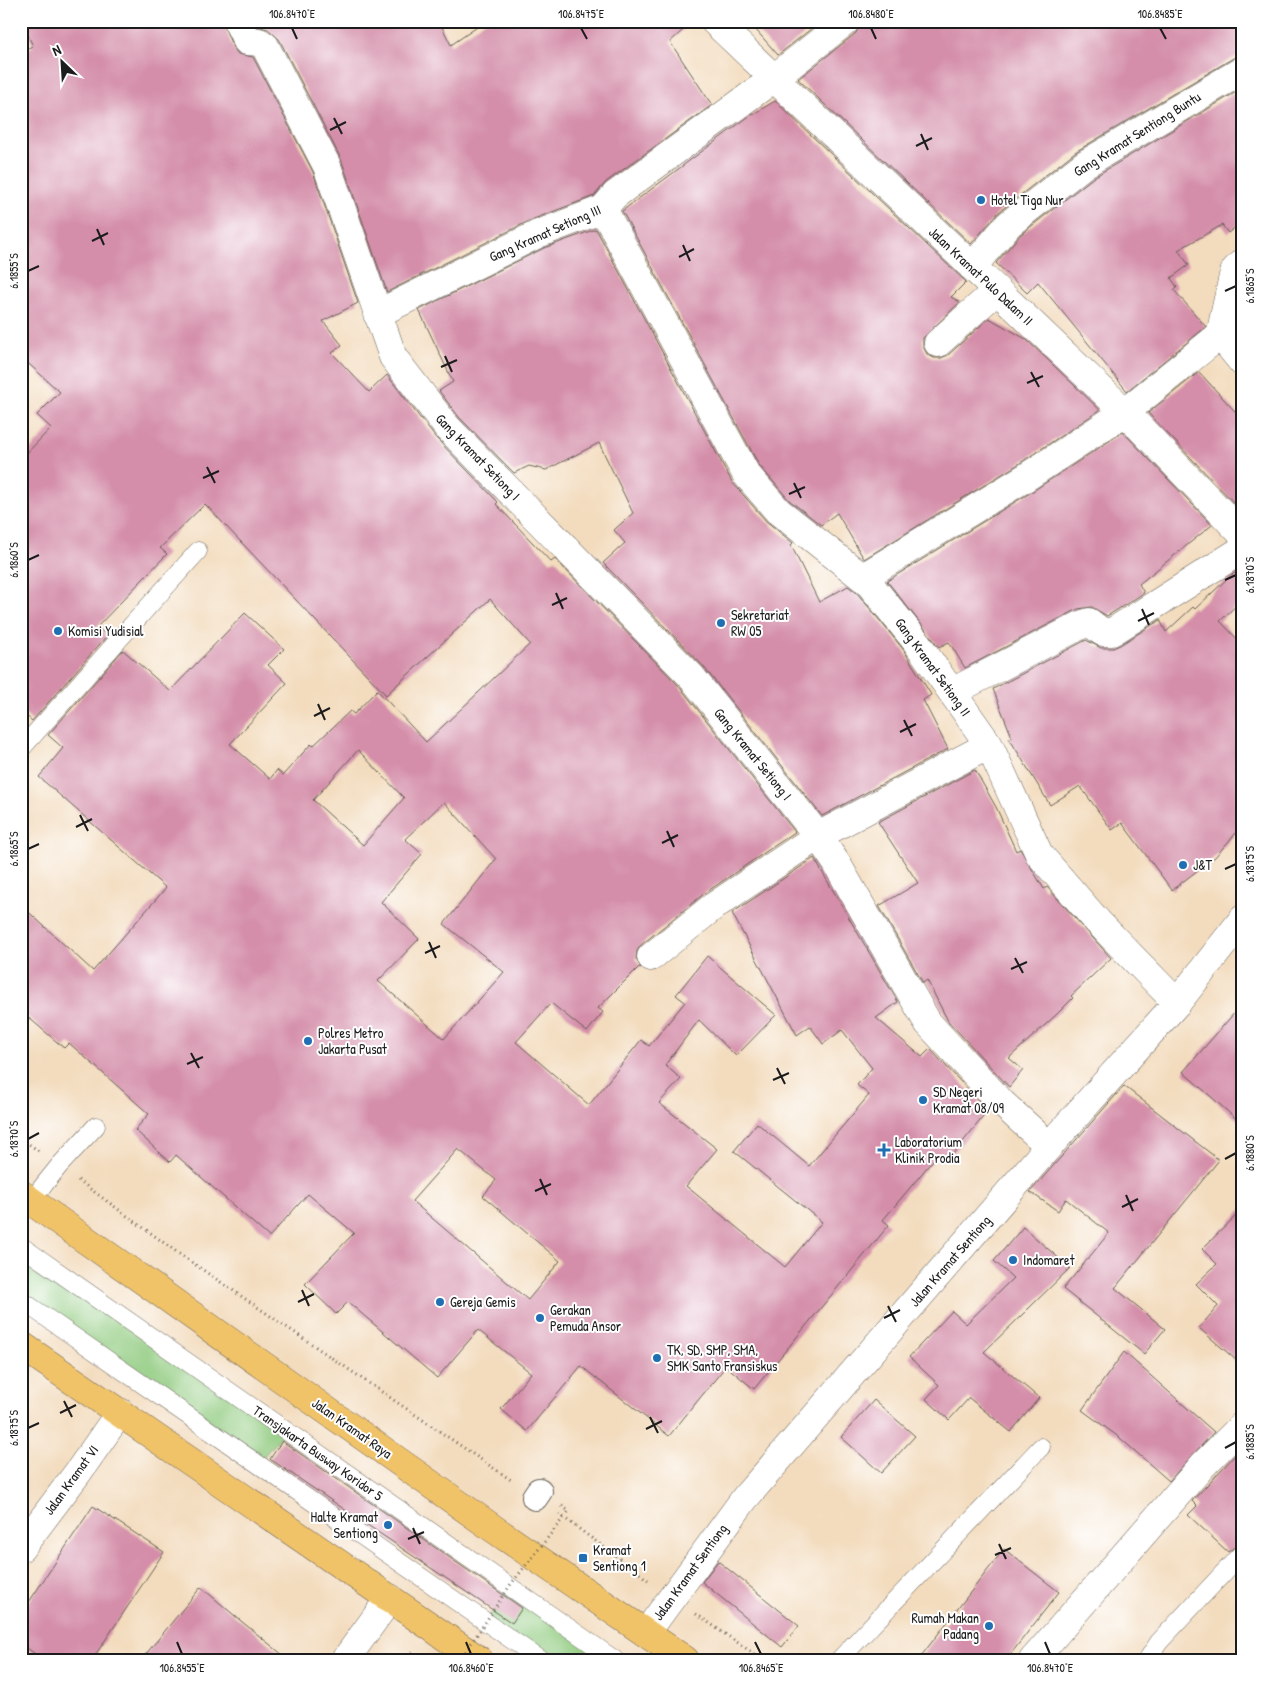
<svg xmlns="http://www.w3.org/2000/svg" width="1264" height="1681" font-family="'Patrick Hand',sans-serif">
<rect width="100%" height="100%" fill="#fff"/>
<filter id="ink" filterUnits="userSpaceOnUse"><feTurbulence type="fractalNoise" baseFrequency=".02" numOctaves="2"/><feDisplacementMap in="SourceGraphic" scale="10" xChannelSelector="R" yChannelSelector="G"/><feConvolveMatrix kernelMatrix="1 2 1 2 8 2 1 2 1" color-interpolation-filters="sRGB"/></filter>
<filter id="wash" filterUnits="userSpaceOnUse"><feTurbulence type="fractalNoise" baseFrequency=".0096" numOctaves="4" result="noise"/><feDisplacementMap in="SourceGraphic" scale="20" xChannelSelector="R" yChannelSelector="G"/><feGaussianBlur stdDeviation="1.12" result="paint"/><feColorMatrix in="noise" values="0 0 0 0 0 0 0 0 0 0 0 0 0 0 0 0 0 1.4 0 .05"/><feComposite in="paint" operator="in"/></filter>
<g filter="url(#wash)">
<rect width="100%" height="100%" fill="#f3dcbe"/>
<path fill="#90cb7f" stroke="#56744e" d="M36,1256L286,1430L258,1463L21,1300V1276Z
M507,1590L613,1660H541L485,1622Z"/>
<g id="blocks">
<path fill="#d48ea9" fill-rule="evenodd" d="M21,21H222L233,48L238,54L253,57L313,172L358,303L323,321L342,345L332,353L369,392L387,375L435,437L498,502L496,504L551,562L555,559L679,686L795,832L705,893L641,945L637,951L636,959L641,968L639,967L598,1008L603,1012L587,1032L551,1003L516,1042L589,1105L641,1040L649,1046L685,1002L676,995L707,956L776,1015L736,1056L699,1020L665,1065L681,1079L659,1103L717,1149L686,1186L785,1267L822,1222L734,1151L757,1123L809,1166L869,1095L857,1085L872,1068L842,1030L823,1044L810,1026L797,1035L732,913L814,858L898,1002L876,1018L922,1057L930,1049L988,1111L948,1160L939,1153L883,1220L889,1225L754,1389L726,1366L669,1436L581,1366L527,1431L501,1409L531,1373L478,1330L437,1378L348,1302L336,1314L305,1284L354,1233L308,1194L269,1237L176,1155L170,1162L135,1130L149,1114L69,1043L64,1048L21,1011V905L93,971L166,888L39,777L63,748L48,735L123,650L170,691L245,613L284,649L268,665L287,683L230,744L270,779L277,770L283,775L311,744L313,746L350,711L354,714L377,690L426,742L530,644L490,599L386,695L205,504L160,548L167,554L97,627L107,636L32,721L21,711V459L51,428L37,415L60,392L21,357V53L33,46ZM358,750L404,798L363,845L313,800ZM444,802L496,859L444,924L504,972L444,1039L378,981L419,939L381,902L422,854L405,839ZM458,1149L496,1180L483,1196L560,1261L528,1300L412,1201Z
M255,21H439L451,45L486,21H693L670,42L712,105L606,182L594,196L531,220L387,292L341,159L279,39L268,29L257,26Z
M748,21H821L778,55Z
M861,21H1243V54L1235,57L1075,152L999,212L971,244L798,79L856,33Z
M1243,88V221L1228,233L1222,225L1178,250L1189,265L1171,278L1177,287L1174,290L1206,327L1127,391L1038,282L1027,293L996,263L1020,235L1094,177Z
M775,101L966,282L951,297L960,302L923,338V346L927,354L934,358H941L948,355L989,318L1026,339L1100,410L1017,465L864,559L837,513L821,525L789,500L759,465L622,211L748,117Z
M596,229L732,482L766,521L793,543L791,545L819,602L848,586L857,593L903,649L930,693L931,695L923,700L948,749L822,816L703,666L603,563L625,543L614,530L633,513L599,443L546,470L529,466L514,473L459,417L439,391L453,382L419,310L544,248Z
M1199,372L1243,420V501L1237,506L1148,413Z
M1123,432L1212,525L1139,584L1144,593L1107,616L1092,607L1078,609L965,668L949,642L939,647L887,581L1033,491Z
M1243,568V599L1220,621L1243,645V825L1215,857L1172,890L1122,823L1112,830L1080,786L1050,805L1009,738L1012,737L993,689L1086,640L1101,648H1113L1120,645L1160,620L1166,632L1193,607L1195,609L1230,576Z
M975,770L996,807L1016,851L1020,849L1044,889L1047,887L1111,958L1071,996L1073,998L1056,1015L1009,1058L1023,1070L1009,1087L948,1021L927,980L923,983L879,906L918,883L878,822Z
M1243,1003V1125L1183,1072Z
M1124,1086L1219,1160L1115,1288L1165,1329L1144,1354L1063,1289L1109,1233L1066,1199L1058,1211L1030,1192Z
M1243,1209V1366L1199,1328L1218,1306L1196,1284L1217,1264L1202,1249Z
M1023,1227L1070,1268L984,1352L1039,1398L1011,1432L969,1398L949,1420L926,1399L939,1385L909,1357L952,1311L966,1324L1013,1278L994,1261Z
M1124,1352L1214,1432L1169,1481L1120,1438L1082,1410Z
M874,1400L915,1436L881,1473L841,1437Z
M282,1441L522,1608L512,1623L270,1459Z
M1238,1452L1243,1457V1540L1228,1552L1188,1515L1197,1506L1192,1501Z
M93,1506L164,1552L92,1660H44L21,1644V1614Z
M1004,1549L1059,1592L1006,1660H918Z
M718,1561L799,1626L782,1647L702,1582Z
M201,1587L241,1621L289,1660H141Z"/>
</g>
</g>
<g filter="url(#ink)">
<use href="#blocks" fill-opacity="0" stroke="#675f55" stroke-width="1"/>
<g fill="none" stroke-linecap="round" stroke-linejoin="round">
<g stroke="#675f55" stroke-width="19">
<path id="service" d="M21,749L198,551
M31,1201L59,1166L96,1126
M21,1246L615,1660
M21,1300L541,1660
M839,1660L1041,1447
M1147,1660L1159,1642L1243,1552"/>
</g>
<g stroke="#675f55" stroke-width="28">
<path id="pedestrian" d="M535,1497L539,1491"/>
</g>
<g stroke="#675f55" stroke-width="29">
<path id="minor" d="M237,21L247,41L259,42L265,46L327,166L393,357L447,427L691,676L818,836L837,864L928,1023L1002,1103L1049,1146
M714,21L1125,412L1243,535
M603,209L746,474L778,511L868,582L915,640L989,745L1039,854L1098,922L1177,1003
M972,267L1009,224L1085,164L1243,70
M377,314L538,234L603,209L615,195L773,79L846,21
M1220,335L1243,363
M938,343L996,291
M868,582L870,573L1025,478L1125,412L1220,335L1233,276L1235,270L1243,262
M952,692L1083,624L1089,622L1102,632H1112L1243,549
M651,957L714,906L818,836L989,745
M21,1548L79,1471L120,1412
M345,1660L390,1598
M1033,1660L1203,1465L1243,1425"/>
</g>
<g stroke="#675f55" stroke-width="29">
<path id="tertiary" d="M646,1633L745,1498L1049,1146L1177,1003L1243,919"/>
</g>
<g stroke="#675f55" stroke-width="29">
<path id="primary" d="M21,1194L494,1529L685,1660
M21,1345L479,1660"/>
</g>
<path stroke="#675f55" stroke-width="3" stroke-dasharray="1 4" stroke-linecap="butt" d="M21,1139L39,1151
M78,1180L178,1253L511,1480
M562,1506L569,1511L565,1516
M559,1514L648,1580
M696,1614L763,1660
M406,1660L412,1651"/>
<use href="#service" stroke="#fff" stroke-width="18"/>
<use href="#pedestrian" stroke="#fff" stroke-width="26"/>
<use href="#minor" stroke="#fff" stroke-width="28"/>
<use href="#tertiary" stroke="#fff" stroke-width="28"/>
<use href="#primary" stroke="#f1c369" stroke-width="28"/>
<path stroke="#675f55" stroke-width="3" stroke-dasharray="1 4" stroke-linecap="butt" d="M460,1660L511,1584L565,1516"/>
</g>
</g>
<path fill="none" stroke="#1c1c1c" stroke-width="2" d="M292,28L297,39M581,28L587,39M871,28L876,39M1160,28L1166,39M334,118L342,134M330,130L346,122M921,134L928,150M916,146L932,138M97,229L104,245M92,241L108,233M683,245L690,261M679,257L694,249M28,271L39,266M1225,291L1236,286M445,356L452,372M441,367L457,360M1031,372L1039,387M1027,383L1043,376M207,467L215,483M203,478L219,471M794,483L801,498M789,494L805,487M28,560L39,555M1225,580L1236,575M556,593L563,609M552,605L567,598M1142,609L1149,625M1138,621L1154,613M318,704L325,720M314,716L330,708M904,720L912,736M900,732L916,724M80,815L88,831M76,827L92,819M667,831L674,847M662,843L678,835M28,849L39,844M1225,869L1236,864M429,942L436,958M425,953L440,946M1015,958L1023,973M1011,969L1027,962M191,1053L199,1068M187,1064L203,1057M777,1068L785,1084M773,1080L789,1073M28,1139L39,1133M1225,1159L1236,1153M540,1179L547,1195M535,1191L551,1184M1126,1195L1133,1211M1122,1207L1138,1199M302,1290L309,1306M298,1302L314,1294M888,1306L896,1322M884,1318L900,1310M64,1401L72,1417M60,1413L76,1405M650,1417L658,1433M28,1428L39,1423M646,1429L662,1421M1225,1448L1236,1442M413,1528L420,1544M408,1539L424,1532M999,1544L1006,1559M995,1555L1011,1548M177,1642L182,1654M466,1642L471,1654M755,1642L761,1654M1045,1642L1050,1654"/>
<g fill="#1f6fb2" stroke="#fff" stroke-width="2">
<circle cx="981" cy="200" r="5"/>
<circle cx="721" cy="623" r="5"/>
<circle cx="58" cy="631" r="5"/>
<circle cx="1183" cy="865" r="5"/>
<circle cx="308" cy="1041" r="5"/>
<circle cx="923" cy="1100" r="5"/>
<path d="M881.5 1142.5h5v5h5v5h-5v5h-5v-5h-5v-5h5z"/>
<circle cx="1013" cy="1260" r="5"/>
<circle cx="440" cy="1302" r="5"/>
<circle cx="540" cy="1318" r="5"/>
<circle cx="657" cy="1358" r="5"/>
<circle cx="388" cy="1525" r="5"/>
<rect x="578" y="1553" width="10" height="10" rx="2.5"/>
<circle cx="989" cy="1626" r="5"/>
</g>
<g text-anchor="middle" stroke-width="4" stroke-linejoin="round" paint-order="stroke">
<g font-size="14" fill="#1c1c1c" stroke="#fff">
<text transform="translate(1137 134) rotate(-32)" y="5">Gang Kramat Sentiong Buntu</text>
<text transform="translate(545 233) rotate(-24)" y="5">Gang Kramat Setiong III</text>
<text transform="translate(981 276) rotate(43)" y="5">Jalan Kramat Pulo Dalam II</text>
<text transform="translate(478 457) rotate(46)" y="5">Gang Kramat Setiong I</text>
<text transform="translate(933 667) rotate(54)" y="5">Gang Kramat Setiong II</text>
<text transform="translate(753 754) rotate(51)" y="5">Gang Kramat Setiong I</text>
<text transform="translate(950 1261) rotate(-49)" y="5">Jalan Kramat Sentiong</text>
<text transform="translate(352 1428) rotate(35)" y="5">Jalan Kramat Raya</text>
<text transform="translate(318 1453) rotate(35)" y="5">Transjakarta Busway Koridor 5</text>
<text transform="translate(71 1480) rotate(-54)" y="5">Jalan Kramat VI</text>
<text transform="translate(690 1572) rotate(-54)" y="5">Jalan Kramat Sentiong</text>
</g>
<g font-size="14" fill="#1c1c1c" stroke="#fff" text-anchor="start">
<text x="991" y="205">Hotel Tiga Nur</text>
<text x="731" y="620">Sekretariat<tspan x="731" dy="16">RW 05</tspan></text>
<text x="68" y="636">Komisi Yudisial</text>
<text x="1193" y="870">J&amp;T</text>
<text x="318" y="1038">Polres Metro<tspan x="318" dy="16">Jakarta Pusat</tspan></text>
<text x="933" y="1097">SD Negeri<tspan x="933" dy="16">Kramat 08/09</tspan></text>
<text x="895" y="1147">Laboratorium<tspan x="895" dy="16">Klinik Prodia</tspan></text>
<text x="1023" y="1265">Indomaret</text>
<text x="450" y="1307">Gereja Gemis</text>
<text x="550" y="1315">Gerakan<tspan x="550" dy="16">Pemuda Ansor</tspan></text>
<text x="667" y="1355">TK, SD, SMP, SMA,<tspan x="667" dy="16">SMK Santo Fransiskus</tspan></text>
<text x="378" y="1522" text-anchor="end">Halte Kramat<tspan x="378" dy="16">Sentiong</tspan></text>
<text x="593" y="1555">Kramat<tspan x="593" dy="16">Sentiong 1</tspan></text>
<text x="979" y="1623" text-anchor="end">Rumah Makan<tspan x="979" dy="16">Padang</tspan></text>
</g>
</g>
<rect width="1264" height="1681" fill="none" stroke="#fff" stroke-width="55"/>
<g transform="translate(62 62) rotate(335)" stroke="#ffffff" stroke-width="4" paint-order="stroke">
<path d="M0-4L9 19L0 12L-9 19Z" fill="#1c1c1c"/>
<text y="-8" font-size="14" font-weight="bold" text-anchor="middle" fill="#1c1c1c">N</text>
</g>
<rect x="28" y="28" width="1208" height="1626" fill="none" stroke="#1c1c1c" stroke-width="2"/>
<g font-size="12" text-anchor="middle" fill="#1c1c1c">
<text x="292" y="18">106.8470°E</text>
<text x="581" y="18">106.8475°E</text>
<text x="871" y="18">106.8480°E</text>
<text x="1160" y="18">106.8485°E</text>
<text transform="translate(14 271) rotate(-90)" y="4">6.1855°S</text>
<text transform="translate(1250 286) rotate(-90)" y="4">6.1865°S</text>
<text transform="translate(14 560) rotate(-90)" y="4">6.1860°S</text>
<text transform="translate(1250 575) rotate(-90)" y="4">6.1870°S</text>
<text transform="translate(14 849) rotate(-90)" y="4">6.1865°S</text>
<text transform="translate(1250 864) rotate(-90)" y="4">6.1875°S</text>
<text transform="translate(14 1139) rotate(-90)" y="4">6.1870°S</text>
<text transform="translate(1250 1153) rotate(-90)" y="4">6.1880°S</text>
<text transform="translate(14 1428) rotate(-90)" y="4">6.1875°S</text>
<text transform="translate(1250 1442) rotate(-90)" y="4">6.1885°S</text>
<text x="182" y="1672">106.8455°E</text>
<text x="471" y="1672">106.8460°E</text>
<text x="761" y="1672">106.8465°E</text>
<text x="1050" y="1672">106.8470°E</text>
</g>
</svg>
